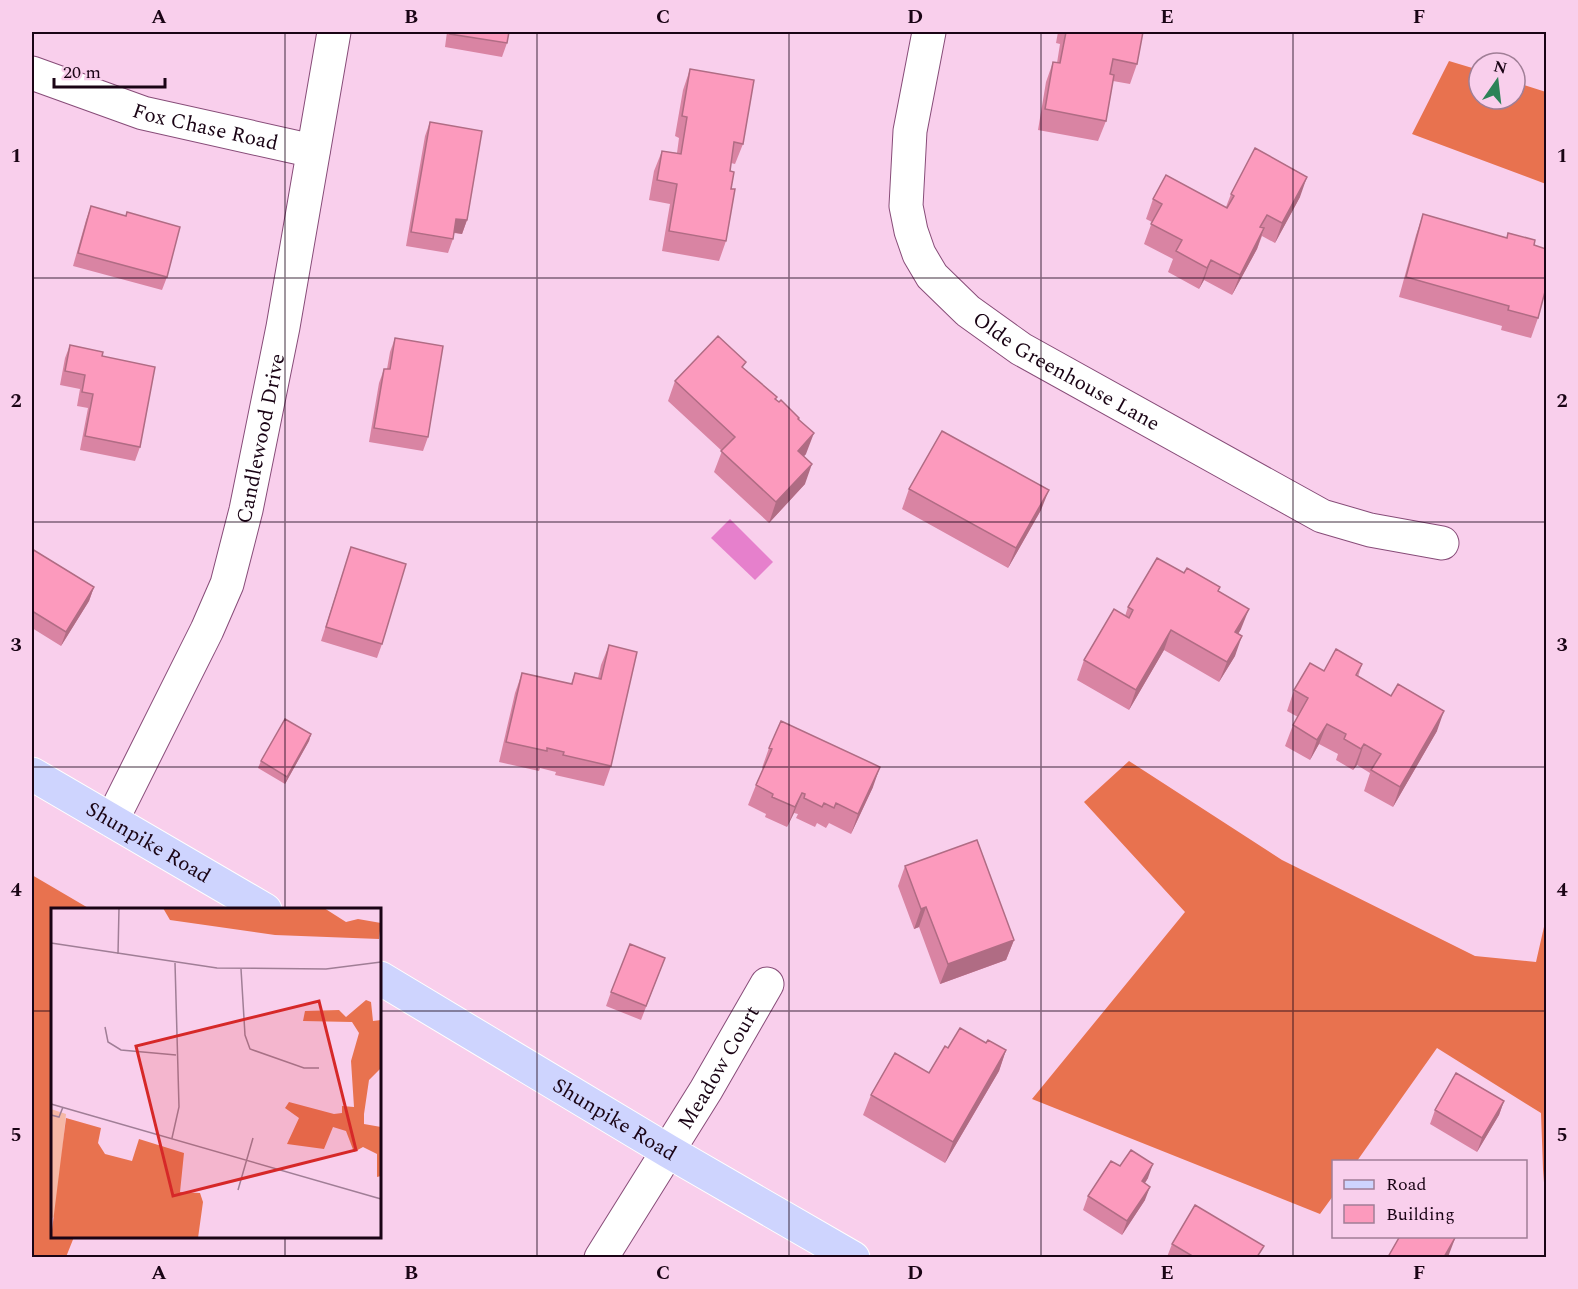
<svg xmlns="http://www.w3.org/2000/svg" width="1578" height="1289" font-family="Spectral,serif">
<rect width="100%" height="100%" fill="#f9cfec"/>
<path fill="#e8724f" d="M1449,61L1479,70V99H1515V82L1546,92V184L1412,134Z
M1129,761L1282,860L1475,956L1536,962L1546,918V1210L1543,1169L1541,1113L1437,1048L1357,1161L1334,1162L1333,1196L1320,1214L1032,1099L1185,912L1084,802Z
M32,875L90,909L52,910V1236L74,1237L66,1257H32Z"/>
<path fill="#e680cc" d="M730,519L773,562L755,580L711,538Z"/>
<g fill="none" stroke-linecap="round" stroke-linejoin="round">
<g stroke="#874c78" stroke-width="35">
<g id="minor">
<path id="s1" d="M929,32L910,131L906,206L911,231L919,254L932,276L968,311L1021,349L1322,516L1370,530L1442,543"/>
<path id="s2" d="M32,73L143,113L313,151"/>
<path id="s3" d="M112,820L207,630L227,584L246,510L283,327L334,32"/>
<path id="s4" d="M601,1258L706,1090L767,984"/>
</g>
</g>
<g stroke="#fff" stroke-width="35">
<g id="major">
<path id="s5" d="M32,774L265,910"/>
<path id="s6" d="M380,978L668,1151L853,1258"/>
</g>
</g>
<use href="#minor" stroke="#fff" stroke-width="33"/>
<use href="#major" stroke="#ced4fe" stroke-width="33"/>
</g>
<path fill="#d984a3" d="M447,32H509L507,43L502,57L445,47Z
M1058,32H1143L1137,64L1130,84L1113,81L1106,121L1098,141L1038,130L1046,82L1053,62L1057,63L1060,44L1056,43Z
M690,69L743,144L735,164L731,163L730,171L731,189L726,241L719,261L662,251L670,204L649,200L654,171L662,151L677,153L679,138L675,136L683,90Z
M430,122L467,220L462,234L454,233L453,239L448,253L406,246L425,136Z
M1231,194L1300,197L1275,243L1262,236L1257,249L1232,295L1204,280L1199,289L1168,272L1173,259L1144,244L1152,222L1146,219L1153,199L1226,207Z
M91,206L167,277L162,290L73,266L86,220Z
M1423,214L1507,238L1508,233L1534,245L1538,318L1531,338L1501,330L1502,326L1399,297L1416,235Z
M395,338L428,437L423,451L369,442L379,383L384,369H387L390,352Z
M70,345L102,356L140,447L135,461L80,450L88,408L77,406L80,389L60,385L65,358Z
M744,369L777,397L776,399L799,419L806,454L804,456L805,484L769,523L714,472L722,451L668,401L675,381Z
M909,489L1041,510L1008,568L902,509Z
M351,547L382,644L377,658L321,641Z
M32,549L94,587L89,601L61,646L32,628Z
M1184,573L1218,591L1241,629L1238,634L1235,656L1219,682L1164,650L1129,710L1077,680L1084,660L1125,616L1128,607Z
M609,645L611,766L604,786L555,775L556,772L540,768L539,771L499,762L515,693L522,673L571,684L575,673L598,678L601,665Z
M1362,664L1358,677L1437,731L1393,807L1364,791L1370,773L1357,765L1353,770L1336,760L1338,754L1319,744L1310,760L1285,746L1293,725L1298,717L1287,711L1294,690L1324,671Z
M311,734L309,741L285,784L258,768L261,761Z
M769,748L873,787L851,834L829,823L826,828L817,823L815,827L796,818L798,814L794,813L787,827L765,817L766,814L748,805L756,785L763,769L762,768Z
M905,866L1014,940L1006,960L940,984L919,927L914,929L898,886Z
M665,958L641,1020L606,1006L611,992Z
M986,1043L1006,1050L999,1071L945,1163L863,1115L871,1095L929,1073Z
M1504,1101L1499,1115L1477,1152L1430,1124L1435,1110Z
M1120,1166L1148,1178L1145,1183V1200L1122,1235L1083,1210L1088,1196Z
M1172,1244L1259,1257H1167Z"/>
<path fill="#b06c84" d="M1307,177L1300,197L1275,243L1282,223Z
M456,219L467,220L462,234L451,232Z
M1264,228L1257,249L1232,295L1240,275Z
M1211,260L1204,280L1199,289L1207,268Z
M814,433L806,454L790,471L798,451Z
M812,464L805,484L769,523L776,502Z
M1049,490L1041,510L1008,568L1016,548Z
M94,587L89,601L61,646L66,632Z
M1249,609L1241,629L1227,652L1235,632Z
M1171,630L1164,650L1129,710L1136,690Z
M1242,636L1235,656L1219,682L1227,662Z
M1444,711L1437,731L1393,807L1400,787Z
M1327,724L1319,744L1310,760L1317,740Z
M311,734L309,741L285,784L287,777Z
M1364,744L1357,765L1353,770L1361,749Z
M880,767L873,787L851,834L858,814Z
M802,793L794,813L787,827L795,807Z
M926,907L919,927L914,929L921,909Z
M1014,940L1006,960L940,984L948,964Z
M1006,1050L999,1071L945,1163L953,1142Z
M1504,1101L1499,1115L1477,1152L1482,1138Z
M1153,1164L1148,1178L1137,1195L1142,1181Z
M1150,1187L1145,1200L1122,1235L1127,1221Z
M1456,1236L1448,1257H1444Z"/>
<path fill="#fc9abd" stroke="#b06c84" stroke-width="1.5" d="M450,32H509L507,43L450,34Z
M1066,32H1143L1137,64L1113,59L1110,74L1114,75L1106,121L1045,109L1053,62L1060,63Z
M690,69L754,80L743,144L734,142L730,171L734,172L731,189H735L726,241L669,231L677,184L657,180L662,151L681,154L687,117L682,116Z
M430,122L482,131L467,220L456,219L453,239L411,232Z
M1255,148L1307,177L1282,223L1267,215L1260,227L1264,228L1240,275L1211,260L1207,268L1176,251L1182,240L1151,224L1162,204L1153,199L1166,175L1227,208L1234,196L1231,194Z
M91,206L126,216L127,212L180,227L167,277L78,253Z
M1423,214L1507,238L1508,233L1535,240L1534,245L1546,249V288L1538,318L1508,310L1509,306L1406,277Z
M718,336L746,362L742,367L777,397L775,399L779,402L781,400L799,418L798,419L814,433L798,451L812,464L776,502L721,451L735,437L675,381Z
M395,338L443,346L428,437L374,428L384,369H390Z
M70,345L103,352L102,356L155,367L140,447L85,436L93,394L82,392L85,375L65,371Z
M942,431L1049,490L1016,548L909,489Z
M351,547L406,564L382,644L326,627Z
M32,549L94,587L66,632L32,611Z
M1157,558L1184,573L1187,568L1220,587L1218,591L1249,609L1235,632L1242,636L1227,662L1171,630L1136,690L1084,660L1114,609L1129,618L1133,610L1128,607Z
M609,645L637,652L611,766L563,755L564,752L547,748V751L506,742L522,673L572,684L575,673L601,679Z
M1336,649L1362,664L1356,675L1391,696L1398,684L1444,711L1400,787L1371,770L1381,754L1364,744L1361,749L1344,739L1346,734L1327,724L1317,740L1293,725L1308,698L1294,690L1310,663L1324,671Z
M285,719L311,734L287,777L261,761Z
M781,721L880,767L858,814L836,803L834,808L824,803L822,807L804,798L805,794L802,793L795,807L772,797L773,794L756,785L772,749L769,748Z
M977,840L1014,940L948,964L926,907L921,909L905,866Z
M630,944L665,958L646,1006L611,992Z
M960,1028L986,1043L988,1040L1006,1050L953,1142L871,1095L895,1053L929,1073L945,1046L948,1048Z
M1456,1073L1504,1101L1482,1138L1435,1110Z
M1131,1150L1153,1164L1142,1181L1150,1187L1127,1221L1088,1196L1111,1161L1120,1166Z
M1195,1205L1264,1246L1257,1257H1194L1172,1244Z
M1400,1236H1456L1444,1257H1388Z"/>
<path fill="none" stroke="#1a0415" stroke-width="1.5" stroke-opacity="0.55" d="M285,32V910M537,32V1258M789,32V1258M1041,32V1258M1293,32V1258M32,278H1546M32,522H1546M32,767H1546M32,1011H52M380,1011H1546M285,1236V1258"/>
<g text-anchor="middle" stroke-width="5" stroke-linejoin="round" paint-order="stroke">
<g font-size="21" fill="#1a0415" stroke="#f9cfec">
<text dy="7" stroke="none"><textPath href="#s2" startOffset="182">Fox Chase Road</textPath></text>
<text dy="7" stroke="none"><textPath href="#s1" startOffset="417">Olde Greenhouse Lane</textPath></text>
<text dy="7" stroke="none"><textPath href="#s3" startOffset="412">Candlewood Drive</textPath></text>
<text dy="7" stroke="none"><textPath href="#s5" startOffset="135">Shunpike Road</textPath></text>
<text dy="7" stroke="none"><textPath href="#s4" startOffset="224">Meadow Court</textPath></text>
<text dy="7" stroke="none"><textPath href="#s6" startOffset="274">Shunpike Road</textPath></text>
</g>
</g>
<g transform="translate(51 908)">
<rect width="330" height="330" fill="#f9cfec"/>
<path d="M0,201L15,206L5,307L0,311Z" fill="#f6b8a6"/>
<path d="M112,0H273L295,14L307,11L330,15L328,31L224,27L119,12ZM315,92L320,94L322,113L330,112V160L318,172L313,206V216L330,219V268L326,269V246L312,239L303,244L295,223L282,219L273,241L236,236L248,210L234,200L238,194L283,206L291,205V198L303,199L300,153L308,125L301,114L252,113L254,103L288,102L295,109ZM15,210L50,220L47,235L54,246L81,253L88,231L133,245L129,284L149,285L152,294L147,330H0Z" fill="#e8724f"/>
<path fill="none" stroke="#a07e96" stroke-width="1.5" d="M0,35L166,60L275,61L330,54M67,46L68,0M190,61L194,127L199,141L253,160H268M54,119L57,134L70,142L125,147M0,196L330,291M0,207L8,209L12,199M121,230L128,199L124,55M187,282L202,230"/>
<path fill="#d62828" fill-opacity="0.15" stroke="#d62828" stroke-width="3" d="M268,93L305,242L122,288L85,138Z"/>
<rect width="330" height="330" fill="none" stroke="#1a0415" stroke-width="3"/>
</g>
<rect width="1578" height="1289" fill="none" stroke="#f9cfec" stroke-width="66"/>
<rect x="1332" y="1160" width="195" height="78" fill="#f9cfec" stroke="#a07e96" stroke-width="1.5"/>
<rect x="1344" y="1180" width="30" height="9" fill="#ced4fe" stroke="#a07e96" stroke-width="1.5"/>
<text x="1386" y="1190" font-size="18" fill="#1a0415">Road</text>
<rect x="1344" y="1205" width="30" height="18" fill="#fc9abd" stroke="#a07e96" stroke-width="1.5"/>
<text x="1386" y="1220" font-size="18" fill="#1a0415">Building</text>
<g transform="translate(1497 81) rotate(14)"><circle r="28" fill="#f9cfec" stroke="#a07e96" stroke-width="1.5"/>
<path d="M0-4.5L10 22L0 15L-10 22Z" fill="#2c8357"/>
<text y="-9" font-size="16" font-weight="bold" text-anchor="middle" fill="#1a0415">N</text>
</g>
<path d="M54 78v9h111v-9" fill="none" stroke="#1a0415" stroke-width="3"/>
<text x="63" y="78" font-size="18" fill="#1a0415" stroke="#f9cfec" stroke-width="4.5" paint-order="stroke">20 m</text>
<rect x="33" y="33" width="1512" height="1223" fill="none" stroke="#1a0415" stroke-width="2"/>
<g font-size="20" text-anchor="middle" font-weight="bold" fill="#1a0415">
<text x="159" y="23">A</text>
<text x="411" y="23">B</text>
<text x="663" y="23">C</text>
<text x="915" y="23">D</text>
<text x="1167" y="23">E</text>
<text x="1419" y="23">F</text>
<text x="16" y="162">1</text>
<text x="1562" y="162">1</text>
<text x="16" y="407">2</text>
<text x="1562" y="407">2</text>
<text x="16" y="651">3</text>
<text x="1562" y="651">3</text>
<text x="16" y="896">4</text>
<text x="1562" y="896">4</text>
<text x="16" y="1141">5</text>
<text x="1562" y="1141">5</text>
<text x="159" y="1279">A</text>
<text x="411" y="1279">B</text>
<text x="663" y="1279">C</text>
<text x="915" y="1279">D</text>
<text x="1167" y="1279">E</text>
<text x="1419" y="1279">F</text>
</g>
</svg>
